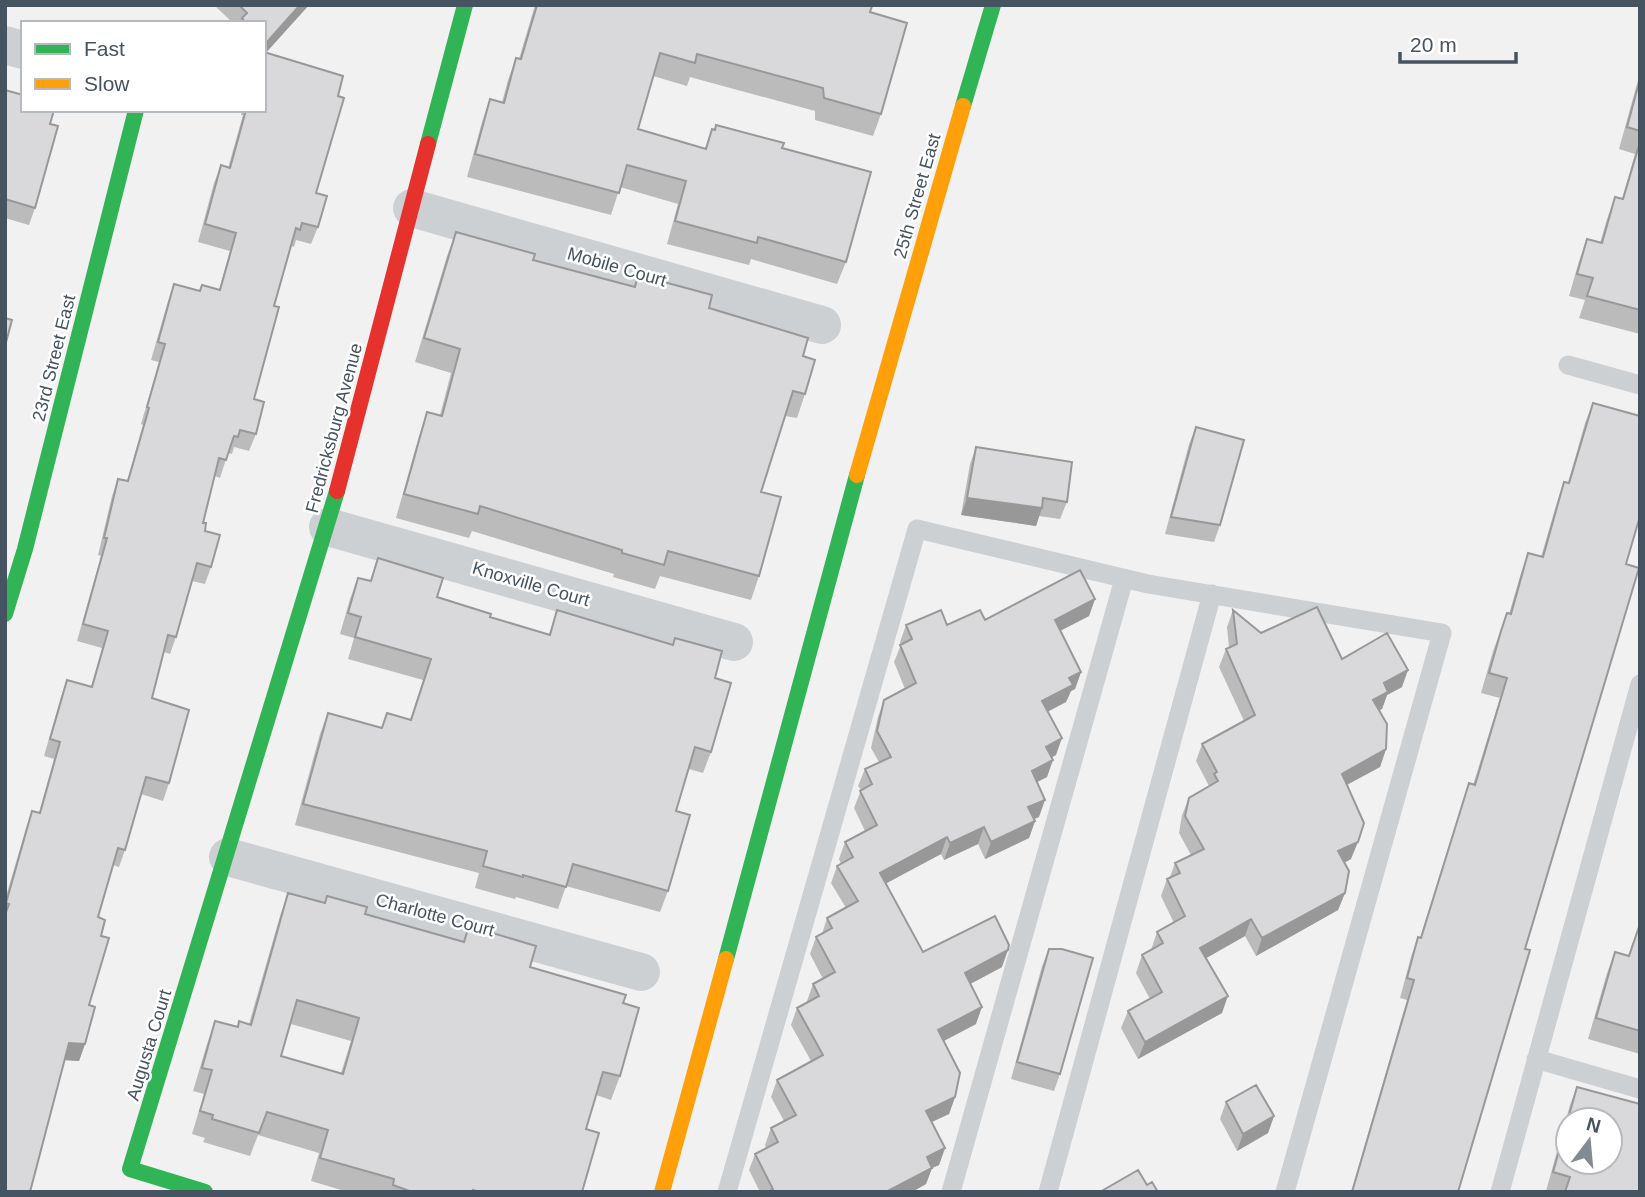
<svg xmlns="http://www.w3.org/2000/svg" width="1645" height="1197" font-family="Helvetica,sans-serif">
<rect width="100%" height="100%" fill="#f2f1f1"/>
<g fill="none" stroke-linecap="round" stroke-linejoin="round">
<path stroke="#cdd0d3" stroke-width="19" d="M1568,365L1640,385
M1536,1059L1640,1089
M727,1192L917,529L1148,584L1442,633L1285,1192
M951,1192L1124,579
M1048,1192L1212,594
M1500,1192L1640,684"/>
<path stroke="#cdd0d3" stroke-width="38" d="M5,45L23,50
M412,208L822,325
M328,527L734,642
M228,857L641,972"/>
<path stroke="#30b455" stroke-width="16" d="M963,106L993,5
M428,144L465,5
M5,614L25,549L136,110
M726,959L857,475
M205,1192L130,1169L337,491"/>
<path stroke="#ff9f0a" stroke-width="16" d="M857,475L963,106
M662,1192L726,959"/>
<path stroke="#e5322d" stroke-width="16" d="M337,491L428,144"/>
</g>
<path fill="#bbbbbc" fill-rule="evenodd" d="M215,5H309L266,52L338,96L316,193L318,227L311,244L296,240L294,247L291,246L274,306L254,399L256,434L249,451L234,447L232,454L228,453L220,478L215,476L203,523L211,567L205,584L192,581L176,637L170,654L164,652L152,698L169,783L163,801L141,794L125,850L119,867L113,865L98,917L101,936L89,1005L85,1044L79,1061L64,1060L5,1192V900L26,828L32,811L39,813L54,759L44,756L61,697L67,680L91,687L102,648L77,641L101,556L98,555L112,496L118,479L127,481L143,425L141,424L159,362L151,360L168,301L174,284L200,291L219,290L230,251L198,242L214,183L221,165L228,168L243,115H241L242,110H264V23H233L215,6Z
M535,5H871L870,12L881,114L873,136L815,120V111L690,77L687,86L653,76L638,129L705,148L712,129L782,148L846,262L837,284L751,259L749,265L667,244L678,204L620,187L611,215L467,177L482,122L490,99L502,102L508,80L516,58L519,59Z
M1640,73V334L1579,318L1585,300L1569,296L1579,261L1587,239L1600,243L1607,219L1615,197L1622,199L1635,154L1619,149Z
M5,90L50,124L35,208L29,225L5,218Z
M456,232L533,260L634,287L638,275L709,308L803,356L805,394L797,418L785,416L761,492L759,576L751,600L660,576L655,589L613,577L614,574L472,531L469,538L396,518L419,436L427,412L440,415L451,373L415,362L447,256Z
M1593,403L1626,564L1525,949L1458,1192H1351L1407,1000L1400,998L1411,957L1418,937L1420,938L1462,804L1469,783L1473,785L1500,698L1481,693L1493,651L1507,613L1509,614L1521,573L1528,553L1541,557L1557,502L1564,482L1568,483L1585,423Z
M1196,427L1220,525L1214,542L1165,534L1189,444Z
M976,447L1067,502L1060,519L1039,516L1036,526L961,515L970,464Z
M378,558L437,597L490,617L549,634L557,610L715,678L711,752L703,773L689,769L676,811L668,891L660,912L566,886L558,909L516,897L515,899L475,888L479,873L295,825L320,734L328,713L381,728L387,713L410,720L423,680L348,659L354,638L340,634L350,599L358,578L370,581Z
M1095,599L1089,616L1060,631L1081,672L1075,689L1071,691L1066,702L1048,711L1056,755L1052,757L1047,777L1037,782L1039,817L1034,819L1035,821L1029,838L985,859L978,844L944,860L941,854L885,883L923,952L1002,967L970,984L976,1024L944,1041L955,1097L949,1114L931,1122L945,1148L939,1165L932,1168L926,1184L912,1192H760L749,1170L755,1154L766,1148L765,1145L771,1128L784,1121L771,1097L777,1080L811,1061L791,1025L797,1008L807,1003V1001L813,984L823,979L810,954L816,937L822,934L827,918L846,908L831,883L837,866L841,864L839,859L845,842L865,831L854,808L861,790L858,786L865,769L879,762L871,748L878,717L884,700L905,689L894,662L901,645L900,642L906,625H947L985,620Z
M1233,610L1261,633L1342,659L1402,687L1387,695L1382,709L1379,710L1386,749L1380,767L1347,785L1351,859L1344,863L1345,893L1338,910L1256,956L1245,936L1206,958L1222,1013L1138,1059L1121,1028L1128,1011L1150,999L1136,973L1142,955L1151,950L1157,932L1174,923L1161,896L1167,879L1170,877L1175,863L1191,855L1179,833L1182,815L1189,798L1209,786L1196,761L1202,744L1244,721L1219,667L1226,649L1229,648L1227,627Z
M288,893L463,942L469,926L530,967L623,1003L620,1076L611,1100L596,1095L586,1129L582,1192H348L311,1181L319,1153L258,1135L250,1156L203,1142L205,1138L192,1134L204,1094L193,1091L207,1044L215,1021L237,1027L249,1024L280,916ZM291,1024L351,1041L341,1073L281,1056Z
M1640,922V1054L1588,1039L1607,973L1615,952L1628,956Z
M1049,949L1060,1074L1054,1091L1011,1079L1042,966Z
M1577,1087L1640,1192L1546,1191L1570,1105Z
M1226,1102L1274,1116L1268,1133L1237,1151L1220,1119Z"/>
<path fill="#989899" d="M300,5H309L264,55V48L267,42Z
M967,498L1042,508L1036,526L961,515Z
M1095,599L1089,616L1048,637L1055,620Z
M1408,670L1402,687L1387,695L1382,709L1367,717L1373,700L1384,683Z
M1081,672L1075,689L1071,691L1066,702L1036,718L1042,701L1069,678Z
M1062,738L1056,755L1040,764L1046,747Z
M1386,749L1380,767L1335,791L1342,774Z
M1053,760L1047,777L1025,788L1032,771Z
M1045,800L1039,817L1022,824L1028,807Z
M1035,821L1029,838L985,859L991,842Z
M984,827L978,844L944,860L950,843Z
M947,837L941,854L874,890L880,873Z
M1358,842L1351,859L1332,869L1338,851Z
M1345,893L1338,910L1256,956L1262,938Z
M1251,919L1245,936L1194,965L1200,948Z
M1008,950L1002,967L959,990L965,973Z
M1228,996L1222,1013L1138,1059L1145,1042Z
M982,1007L976,1024L932,1047L938,1030Z
M69,1043L85,1044L79,1061L63,1060Z
M955,1097L949,1114L919,1128L926,1111Z
M1274,1116L1268,1133L1237,1151L1243,1134Z
M945,1148L939,1165L932,1168L926,1184L912,1192H886L927,1157Z"/>
<path fill="#d9d9db" stroke="#989899" stroke-width="2" fill-rule="evenodd" d="M239,5H300L267,42L264,40V23H246L242,18L247,13Z
M537,5H871L872,6L870,12L907,23L881,114L824,98L823,88L697,54L695,63L660,53L638,129L706,149L712,129L715,130L716,125L784,143L782,148L871,172L846,262L758,237L757,243L675,221L686,181L627,165L619,193L475,154L490,99L504,103L516,58L521,59Z
M264,52L343,76L338,96L344,98L316,193L327,196L318,227L302,223L300,230L296,228L274,306L279,307L254,399L264,402L256,434L240,430L238,437L234,436L226,460L219,458L203,523H206L205,531L220,535L211,567L197,563L176,637L168,635L152,698L189,710L169,783L146,777L125,850L118,848L98,917L105,920L101,936L109,938L89,1005L95,1007L85,1044L69,1043L30,1192H5V915L9,904L6,903L32,811L40,813L60,742L50,739L67,680L92,687L108,631L83,624L107,538H104L118,479L128,481L149,408L147,407L165,344L158,342L174,284L200,291L202,285L220,290L236,233L205,224L221,165L230,168L246,110H264Z
M1640,79V131L1627,127Z
M5,90L23,95V110H54L50,124L58,126L35,208L5,199Z
M1640,142V310L1587,296L1593,278L1577,274L1587,239L1602,243L1615,197L1623,199Z
M456,232L535,254L533,260L635,287L638,275L712,295L709,308L808,338L803,356L815,360L805,394L793,391L761,492L781,497L759,576L668,551L664,565L622,553V550L480,506L478,514L404,494L427,412L442,416L460,349L424,338Z
M5,318L12,320L5,346Z
M1593,403L1640,416V516L1626,564L1639,568L1525,949L1530,950L1458,1192H1352L1414,980L1407,978L1418,937L1421,938L1469,783L1475,785L1507,678L1489,673L1501,631L1507,613L1511,614L1528,553L1543,557L1564,482L1569,483Z
M1196,427L1244,440L1220,525L1171,517Z
M976,447L1072,462L1067,502L1043,498L1042,508L967,498Z
M378,558L443,578L437,597L491,614L490,617L550,635L557,610L673,645L675,638L722,651L715,678L731,683L711,752L695,747L676,811L690,815L668,891L573,864L566,887L523,875V877L483,866L487,851L303,804L328,713L382,728L387,713L411,720L431,659L355,637L361,617L348,613L358,578L371,581Z
M1080,570L1095,599L1055,620L1081,672L1069,678L1073,685L1042,701L1062,738L1046,747L1053,760L1032,771L1045,800L1028,807L1035,821L991,842L984,827L950,843L947,837L880,873L923,952L995,916L1009,945L1008,950L965,973L982,1007L938,1030L960,1073L955,1097L926,1111L945,1148L927,1157L932,1168L886,1192H768L773,1189L755,1154L778,1142L771,1128L796,1115L777,1080L823,1055L797,1008L819,996L813,984L835,972L816,937L832,928L827,918L858,901L837,866L853,857L845,842L877,825L860,791L872,784L865,769L891,757L877,731L884,700L916,683L900,645L912,639L906,625L941,610L947,625L980,610L985,620Z
M1317,607L1342,659L1387,633L1408,670L1384,683L1388,692L1373,700L1387,724L1386,749L1342,774L1364,823L1358,842L1338,851L1349,871L1345,893L1262,938L1251,919L1200,948L1228,996L1145,1042L1128,1011L1162,992L1142,955L1163,943L1157,932L1185,916L1167,879L1180,873L1175,863L1204,849L1185,816L1189,798L1218,781L1214,774L1217,772L1202,744L1255,715L1226,649L1237,644L1233,610L1261,633Z
M288,893L325,903L327,896L367,907L365,914L464,942L469,926L536,946L530,967L626,995L623,1003L639,1008L620,1076L603,1072L586,1129L599,1133L582,1192H480L473,1190L472,1192H412L393,1185L394,1179L320,1158L328,1130L267,1112L259,1133L212,1119L213,1115L200,1111L212,1070L202,1068L215,1021L238,1027L239,1021L251,1025ZM297,1000L359,1018L343,1074L281,1056Z
M1640,924V1031L1596,1018L1615,952L1629,956Z
M1049,949H1062L1093,958L1060,1074L1017,1062Z
M1256,1085L1274,1116L1243,1134L1226,1102Z
M1577,1087L1640,1104V1192H1565L1570,1177L1553,1172ZM1568,1120H1610V1162H1568Z
M1138,1170L1147,1185L1152,1182L1158,1192H1100Z"/>
<g text-anchor="middle" stroke-width="5" stroke-linejoin="round" paint-order="stroke">
<g font-size="18" fill="#465360" stroke="#fff">
<text transform="translate(917 196) rotate(-74)" y="6">25th Street East</text>
<text transform="translate(617 267) rotate(16)" y="6">Mobile Court</text>
<text transform="translate(54 358) rotate(-76)" y="6">23rd Street East</text>
<text transform="translate(334 428) rotate(-75)" y="6">Fredricksburg Avenue</text>
<text transform="translate(531 584) rotate(16)" y="6">Knoxville Court</text>
<text transform="translate(435 915) rotate(15)" y="6">Charlotte Court</text>
<text transform="translate(149 1045) rotate(-73)" y="6">Augusta Court</text>
</g>
</g>
<rect width="1645" height="1197" fill="none" stroke="#465360" stroke-width="14"/>
<rect x="21" y="21" width="245" height="91" fill="#ffffff" stroke="#b5babf" stroke-width="2"/>
<rect x="35" y="44" width="35" height="10" fill="#30b455" stroke="#b5babf" stroke-width="2"/>
<text x="84" y="56" font-size="21" fill="#465360">Fast</text>
<rect x="35" y="79" width="35" height="10" fill="#ff9f0a" stroke="#b5babf" stroke-width="2"/>
<text x="84" y="91" font-size="21" fill="#465360">Slow</text>
<g transform="translate(1589 1141) rotate(16)"><circle r="33" fill="#ffffff" stroke="#b5babf" stroke-width="2"/>
<path d="M0-5L12 26L0 18L-12 26Z" fill="#828a93"/>
<text y="-10" font-size="19" font-weight="bold" text-anchor="middle" fill="#465360">N</text>
</g>
<path d="M1400 52v10h116v-10" fill="none" stroke="#465360" stroke-width="3.5"/>
<text x="1410" y="52" font-size="21" fill="#465360" stroke="#ffffff" stroke-width="5" paint-order="stroke">20 m</text>
</svg>
